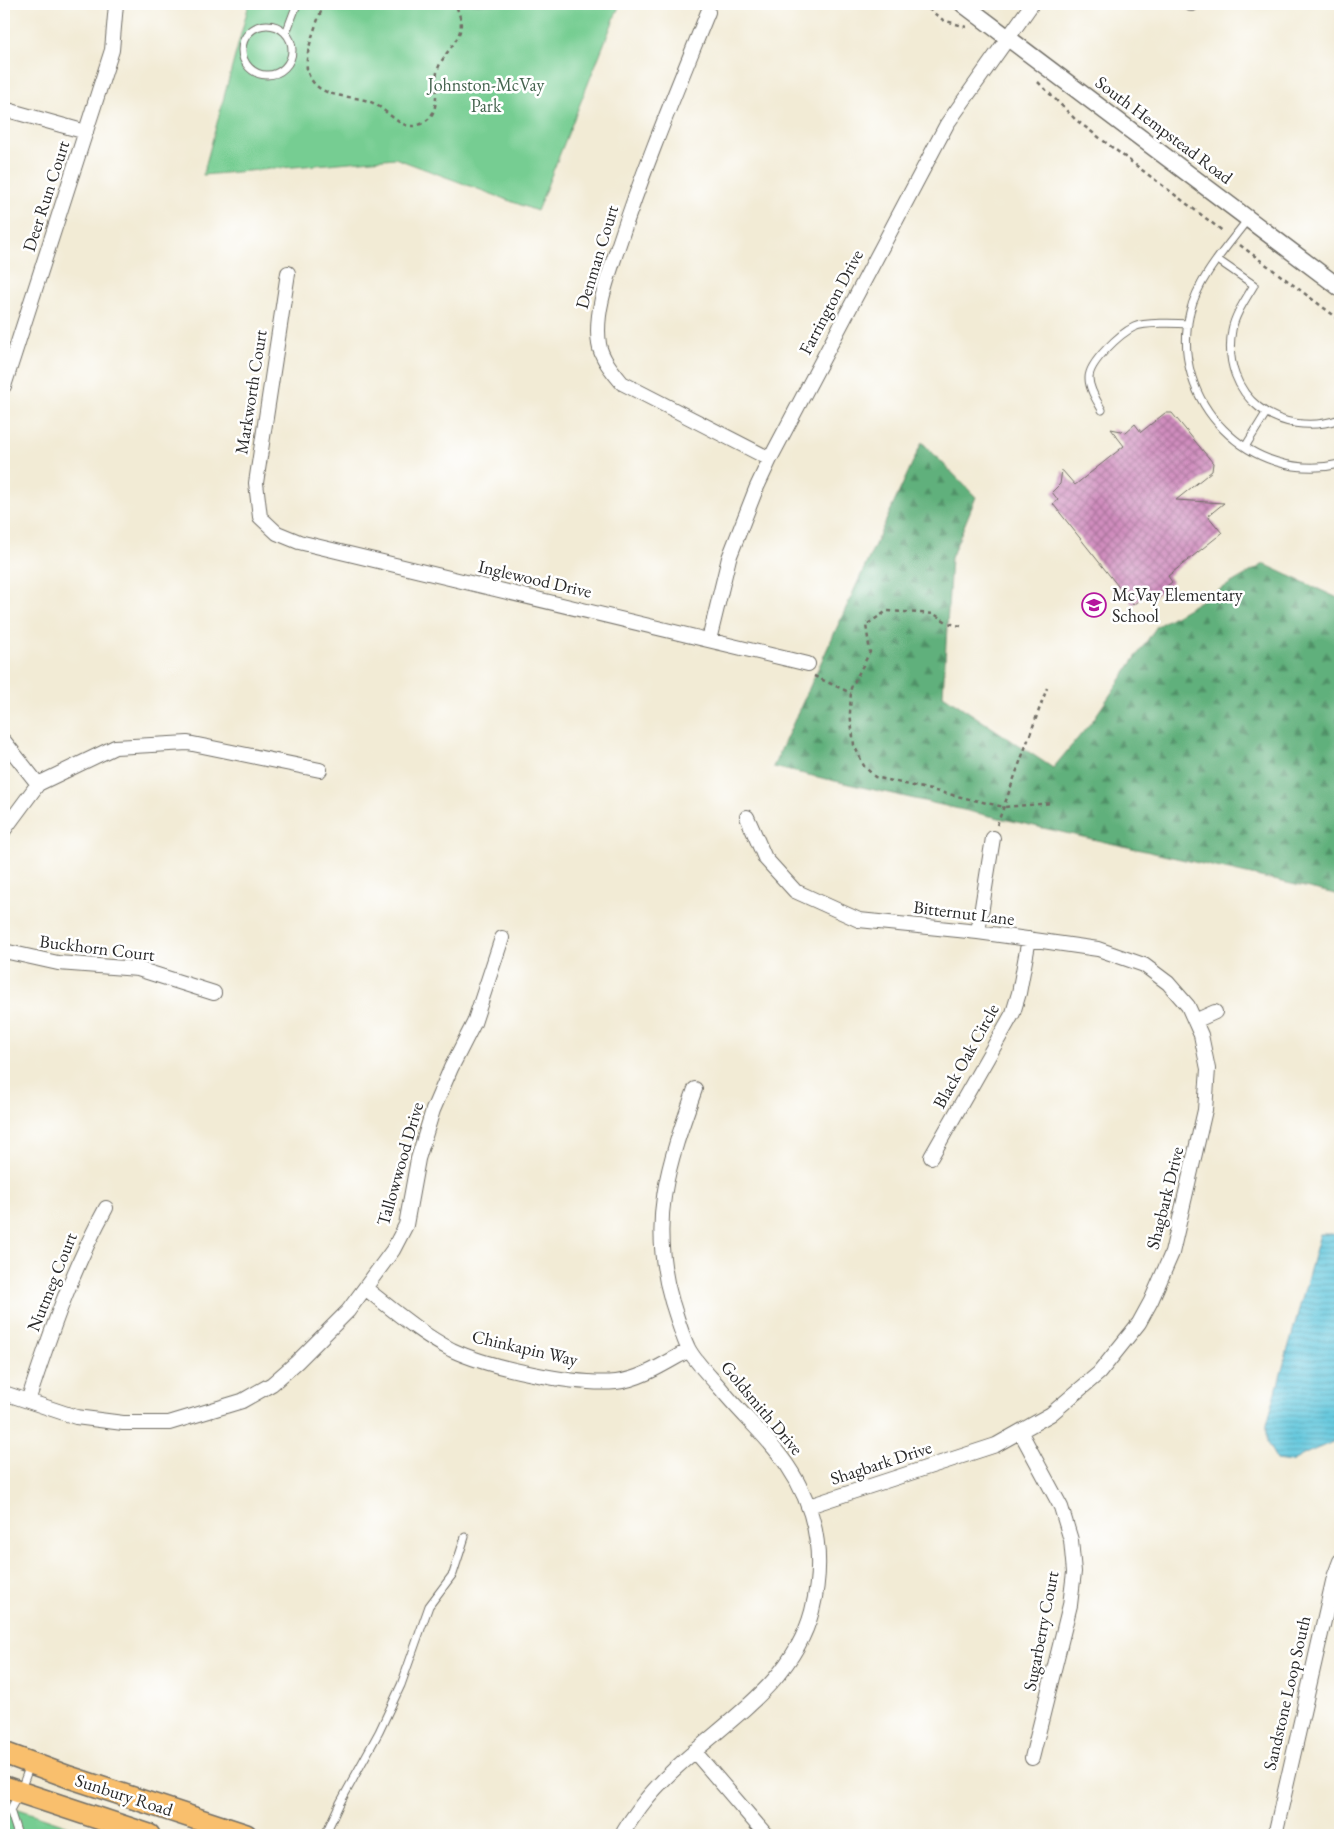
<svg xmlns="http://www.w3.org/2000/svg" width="1344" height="1839" font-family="'EB Garamond',serif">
<defs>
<pattern id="forest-firs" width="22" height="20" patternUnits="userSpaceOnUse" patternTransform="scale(1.25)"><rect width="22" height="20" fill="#60b07c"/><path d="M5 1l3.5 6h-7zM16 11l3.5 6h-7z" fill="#4f8f66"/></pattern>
<pattern id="water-rules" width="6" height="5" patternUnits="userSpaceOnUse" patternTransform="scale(1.25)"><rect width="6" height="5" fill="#60c7dd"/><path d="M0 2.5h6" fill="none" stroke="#4fa2b3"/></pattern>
<pattern id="building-cross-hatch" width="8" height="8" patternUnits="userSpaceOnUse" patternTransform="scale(1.25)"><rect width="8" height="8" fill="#d08dbe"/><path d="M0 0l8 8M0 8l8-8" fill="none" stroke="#a9739b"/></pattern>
</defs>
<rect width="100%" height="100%" fill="#fff"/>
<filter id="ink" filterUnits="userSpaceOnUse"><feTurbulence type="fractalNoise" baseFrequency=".02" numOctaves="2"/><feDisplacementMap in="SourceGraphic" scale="10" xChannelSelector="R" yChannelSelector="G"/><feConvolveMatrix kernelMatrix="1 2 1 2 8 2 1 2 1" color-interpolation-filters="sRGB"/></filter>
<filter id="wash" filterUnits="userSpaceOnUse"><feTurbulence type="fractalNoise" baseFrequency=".0096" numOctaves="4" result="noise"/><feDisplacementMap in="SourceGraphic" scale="20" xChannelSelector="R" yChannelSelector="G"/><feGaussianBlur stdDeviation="1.12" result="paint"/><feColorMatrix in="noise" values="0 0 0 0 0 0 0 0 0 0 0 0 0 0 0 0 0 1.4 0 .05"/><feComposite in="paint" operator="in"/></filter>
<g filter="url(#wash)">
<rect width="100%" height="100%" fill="#f2ebd5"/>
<path fill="url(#forest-firs)" stroke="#466e54" d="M922,442L976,497L951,558L943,695L1053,768L1093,720L1157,626L1264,564L1340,599V895L773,767Z"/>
<path fill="#76cd92" stroke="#507c5e" d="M249,4H620L537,211L395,158L203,175Z
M4,1804L95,1835H4Z"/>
<path fill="url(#water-rules)" stroke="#467984" d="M1320,1234H1333L1340,1240V1439L1307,1453L1291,1462L1277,1460L1267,1443V1424Z"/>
<g id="blocks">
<path fill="url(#building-cross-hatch)" d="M1165,413H1172L1213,463L1212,471L1176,500L1224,503L1208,516L1222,533L1168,576L1172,582L1152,598L1148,593L1133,605L1053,504L1058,500L1052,492L1060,484L1062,470L1075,485L1124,446L1111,429L1126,432L1135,424L1141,432Z"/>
</g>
</g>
<g filter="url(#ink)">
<use href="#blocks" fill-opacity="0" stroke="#716e66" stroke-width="1"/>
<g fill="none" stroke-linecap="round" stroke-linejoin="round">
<g stroke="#716e66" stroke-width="9">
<path id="service" d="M242 50a25 25 0 1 1 50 0a25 25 0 1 1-50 0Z
M286,33L297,4
M1248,219C1227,247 1198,278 1190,312C1168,401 1251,485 1340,464
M1218,260L1254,285C1246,299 1235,314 1232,330C1220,396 1279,440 1340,419
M1102,410C1097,401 1089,389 1089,378C1089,362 1121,333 1134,327C1144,322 1177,323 1188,324
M1245,447L1266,413
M10,1810L18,1835
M4,1812L10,1810L20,1792L30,1765
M325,1835L340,1803L379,1732L401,1685L429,1606L453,1574L465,1537"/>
</g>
<g stroke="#716e66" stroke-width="16">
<path id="minor" d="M1191,4H1192
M708,12C677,89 645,165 619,244C609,275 594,311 599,344C601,358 613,372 622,383L770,459
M4,109L86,132
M288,273L256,483L260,517L277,533L299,542L808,664
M4,386L112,50L116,4
M709,640L729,558L756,489L770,459L947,124L1032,4
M4,741L38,784
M747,817L765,858L795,891L859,920L978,932L1098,949L1144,965L1168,983L1188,1006L1201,1035L1208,1069L1205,1110L1172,1253L1151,1301L1139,1323L1099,1373L1051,1414L996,1445L809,1506
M4,830L38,784L115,747L188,743L320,770
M978,932L993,838
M4,951L58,963L138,969L214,993
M1195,1021L1215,1012
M931,1157L1013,1013L1019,993L1029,939
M365,1288C393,1310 421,1334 452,1350C488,1367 576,1386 616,1382C642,1379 667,1362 689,1350
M4,1393L76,1417L123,1423H169L242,1401L272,1384L297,1362L348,1311L393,1250L406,1225L418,1159L433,1110L451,1068L474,1023L502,938
M28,1401C50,1334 72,1270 106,1208
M1021,1433L1061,1507L1071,1540L1074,1572L1070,1605L1032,1758
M694,1751L766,1835
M622,1835C627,1825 634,1816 641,1806C692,1737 789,1699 812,1611C825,1559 817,1509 787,1465C769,1438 741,1414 721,1389C710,1376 695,1362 688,1348C681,1333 677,1317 672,1302C648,1221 668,1165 695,1089
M1275,1835L1334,1577L1340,1561"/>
</g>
<g stroke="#716e66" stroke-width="19">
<path id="tertiary" d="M963,4L1340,288"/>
</g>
<g stroke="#716e66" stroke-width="24">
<path id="primary" d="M4,1753L69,1777L246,1835
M4,1787L149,1835"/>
</g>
<path stroke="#716e66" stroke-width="2.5" stroke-dasharray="4 4" stroke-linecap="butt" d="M324,4C318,19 302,58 308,73C319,102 353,93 373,103C390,111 404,137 426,121C444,107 430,83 440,64C453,40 470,34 455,4
M922,4L943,20L966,27
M1038,82L1076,120L1224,232
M1240,245L1340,320
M961,626L948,623L934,614L887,611L866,625L870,652L851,688L850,713L854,745L864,766L875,777L1004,807L1053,803
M814,676L851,693
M997,825L1047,688"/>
<use href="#service" stroke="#fff" stroke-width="7"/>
<use href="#minor" stroke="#fff" stroke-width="14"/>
<use href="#tertiary" stroke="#fff" stroke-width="16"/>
<use href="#primary" stroke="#f9bf6d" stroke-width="21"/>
</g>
</g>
<defs>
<g id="school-ring" transform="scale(1.25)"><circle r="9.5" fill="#fff" stroke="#b5179e" stroke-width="1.5"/><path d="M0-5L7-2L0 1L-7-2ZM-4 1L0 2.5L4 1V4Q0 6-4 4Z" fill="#b5179e"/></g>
</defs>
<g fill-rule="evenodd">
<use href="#school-ring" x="1094" y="605"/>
</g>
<g text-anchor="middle" stroke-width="5" stroke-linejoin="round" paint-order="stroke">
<g font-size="18" fill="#45644f" stroke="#fff">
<text x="486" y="91">Johnston-McVay<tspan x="486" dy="21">Park</tspan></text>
</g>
<g font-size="18" fill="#2b2b2b" stroke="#fff">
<text transform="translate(1164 130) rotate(37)" y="6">South Hempstead Road</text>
<text transform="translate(46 196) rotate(-72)" y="6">Deer Run Court</text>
<text transform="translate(597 257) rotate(-73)" y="6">Denman Court</text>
<text transform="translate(831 302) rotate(-62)" y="6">Farrington Drive</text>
<text transform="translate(251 392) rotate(-81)" y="6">Markworth Court</text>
<text transform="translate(535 579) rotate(13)" y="6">Inglewood Drive</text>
<text transform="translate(964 913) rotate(7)" y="6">Bitternut Lane</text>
<text transform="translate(97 948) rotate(7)" y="6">Buckhorn Court</text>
<text transform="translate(966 1056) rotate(-61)" y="6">Black Oak Circle</text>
<text transform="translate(400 1164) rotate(-74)" y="6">Tallowwood Drive</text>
<text transform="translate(1165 1198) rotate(-76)" y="6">Shagbark Drive</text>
<text transform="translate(52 1282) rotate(-68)" y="6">Nutmeg Court</text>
<text transform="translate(525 1348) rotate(13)" y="6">Chinkapin Way</text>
<text transform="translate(762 1408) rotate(50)" y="6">Goldsmith Drive</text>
<text transform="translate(881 1463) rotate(-18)" y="6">Shagbark Drive</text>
<text transform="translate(1041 1631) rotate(-79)" y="6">Sugarberry Court</text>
<text transform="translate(1287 1693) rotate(-77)" y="6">Sandstone Loop South</text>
<text transform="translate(124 1795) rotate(18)" y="6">Sunbury Road</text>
</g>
<g font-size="18" fill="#2b2b2b" stroke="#fff" text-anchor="start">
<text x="1112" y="601">McVay Elementary<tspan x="1112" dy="21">School</tspan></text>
</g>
</g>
<rect width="1344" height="1839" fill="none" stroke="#fff" stroke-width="20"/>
</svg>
